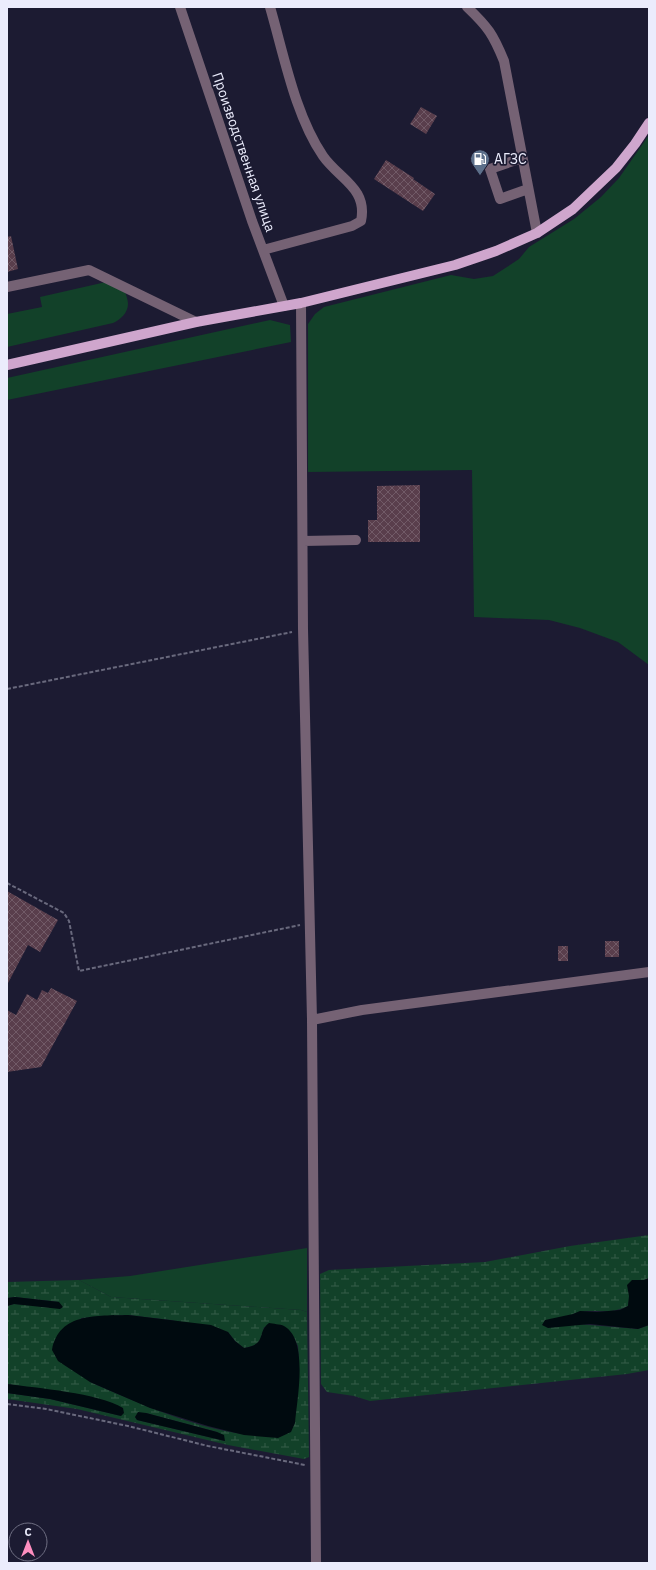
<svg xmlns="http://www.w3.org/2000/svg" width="656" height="1570" font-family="'IBM Plex Sans',sans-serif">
<defs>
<pattern id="wetland-marsh" width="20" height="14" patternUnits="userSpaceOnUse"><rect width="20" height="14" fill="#124129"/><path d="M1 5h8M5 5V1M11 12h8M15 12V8" fill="none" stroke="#355d49"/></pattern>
<pattern id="building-cross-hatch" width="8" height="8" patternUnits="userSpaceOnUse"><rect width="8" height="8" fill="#593e4c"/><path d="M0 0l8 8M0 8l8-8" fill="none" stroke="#715a67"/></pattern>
</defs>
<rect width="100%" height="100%" fill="#1c1b32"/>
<path fill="#124129" d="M649,135V665L618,642L580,628L549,620L474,617L472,470L308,472V324L315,314L324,307L451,275L474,279L493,276L519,259L529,247L574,219L601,197L619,178Z
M106,282L125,291C126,295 128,300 128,304C128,313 120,320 113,323L7,347V314L42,307L40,297Z
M270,320L290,325L291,342L7,400V378Z
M307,1248V1312L301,1310L111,1297L79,1280L130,1276Z"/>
<path fill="url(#wetland-marsh)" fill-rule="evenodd" d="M649,1235V1278L644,1280H632L628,1306C609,1316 590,1307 573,1314L578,1324L638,1329L649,1325V1370L627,1374L370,1401L354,1396L327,1392L321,1384L320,1274L329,1270L485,1262L570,1246Z
M79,1280L111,1297L301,1310L307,1312L309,1457L304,1459L228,1445L77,1409L7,1399V1393L50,1399L121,1416L81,1395L7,1384V1306L14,1304L30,1305L59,1302L15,1297L7,1298V1282ZM128,1315L171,1320L228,1332L235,1341L244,1348C259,1346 261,1341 264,1327L292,1334L298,1346L299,1361L261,1436C202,1432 143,1405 90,1382L81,1318ZM146,1413L217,1432L225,1441L137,1420L135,1417Z"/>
<path fill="#000a0f" d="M649,1278V1325L638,1329L590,1324L548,1328L542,1325L545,1320L573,1314L580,1311L597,1312L620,1310L628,1306L629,1296L627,1285L632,1280H644Z
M15,1297L59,1302L63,1307L60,1309L14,1304L7,1306V1298Z
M128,1315L211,1325L228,1332L235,1341L244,1348C268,1344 256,1333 269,1323C273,1324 280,1324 284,1326C309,1340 297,1399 295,1423L291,1432L278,1438L244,1435L208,1426L150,1408L90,1382L58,1361L52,1350C59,1312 98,1316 128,1315Z
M7,1384C37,1388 98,1393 123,1408L124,1413L121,1416L50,1399L7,1393Z
M138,1412L146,1413L217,1432L224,1435L225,1441L137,1420L135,1417Z"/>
<path fill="url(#building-cross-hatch)" d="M421,107L437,116L426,134L410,124Z
M386,160L414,178L413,179L435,194L423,211L374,179Z
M11,236L18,269L7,272V237Z
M420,485V542H368V520H377V486Z
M7,891L58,920L40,952L28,945L7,985Z
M605,941H619V957H605Z
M558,946H568V961H558Z
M51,988L77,1001L41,1067L7,1072V1010L16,1015L27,994L37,1000L42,990L48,993Z"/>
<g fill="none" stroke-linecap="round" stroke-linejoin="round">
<path stroke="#69697d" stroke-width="2" stroke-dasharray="4 2" stroke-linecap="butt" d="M7,689L292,632
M7,883L64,913L69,921L79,971L300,925
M7,1404L46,1409L128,1426L208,1446L305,1465"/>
<path stroke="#756274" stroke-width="10" d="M180,7L252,221L284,306
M467,7C488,27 493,34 504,61L537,233
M522,158L490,169L500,199L528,189
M263,250L352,226L361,221C368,188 339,179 323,156C295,115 284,55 270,7
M7,287L89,270L196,322
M301,303L303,629L312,1020L316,1563
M303,541L356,540
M312,1020L362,1010L649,972"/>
<path stroke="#cfa6cd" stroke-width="10" d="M7,365L196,322L301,303L455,265L496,251L537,233L573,209L616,168L635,144L649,123"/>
</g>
<defs>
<g id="fuel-pin" transform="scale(1)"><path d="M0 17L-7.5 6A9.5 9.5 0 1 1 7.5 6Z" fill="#5c6f8a" stroke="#1c1b32"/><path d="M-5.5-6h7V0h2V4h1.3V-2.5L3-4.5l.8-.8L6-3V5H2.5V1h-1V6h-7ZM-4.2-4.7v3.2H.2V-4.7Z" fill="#fff"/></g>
</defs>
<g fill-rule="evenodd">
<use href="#fuel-pin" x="480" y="159"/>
</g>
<g text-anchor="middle" stroke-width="3.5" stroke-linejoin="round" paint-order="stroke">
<g font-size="14" fill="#ebecfc" stroke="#1c1b32">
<text transform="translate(244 152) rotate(71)" y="5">Производственная улица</text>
</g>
<g font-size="14" fill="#ebecfc" stroke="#1c1b32" text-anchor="start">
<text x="494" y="164">АГЗС</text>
</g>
</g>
<rect width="656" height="1570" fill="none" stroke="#ebecfc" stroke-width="16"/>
<g transform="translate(28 1542)"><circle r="19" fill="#1c1b32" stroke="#6f6f83"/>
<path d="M0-3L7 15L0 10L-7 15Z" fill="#fd8ebf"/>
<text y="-6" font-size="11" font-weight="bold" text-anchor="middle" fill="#ebecfc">С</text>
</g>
</svg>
